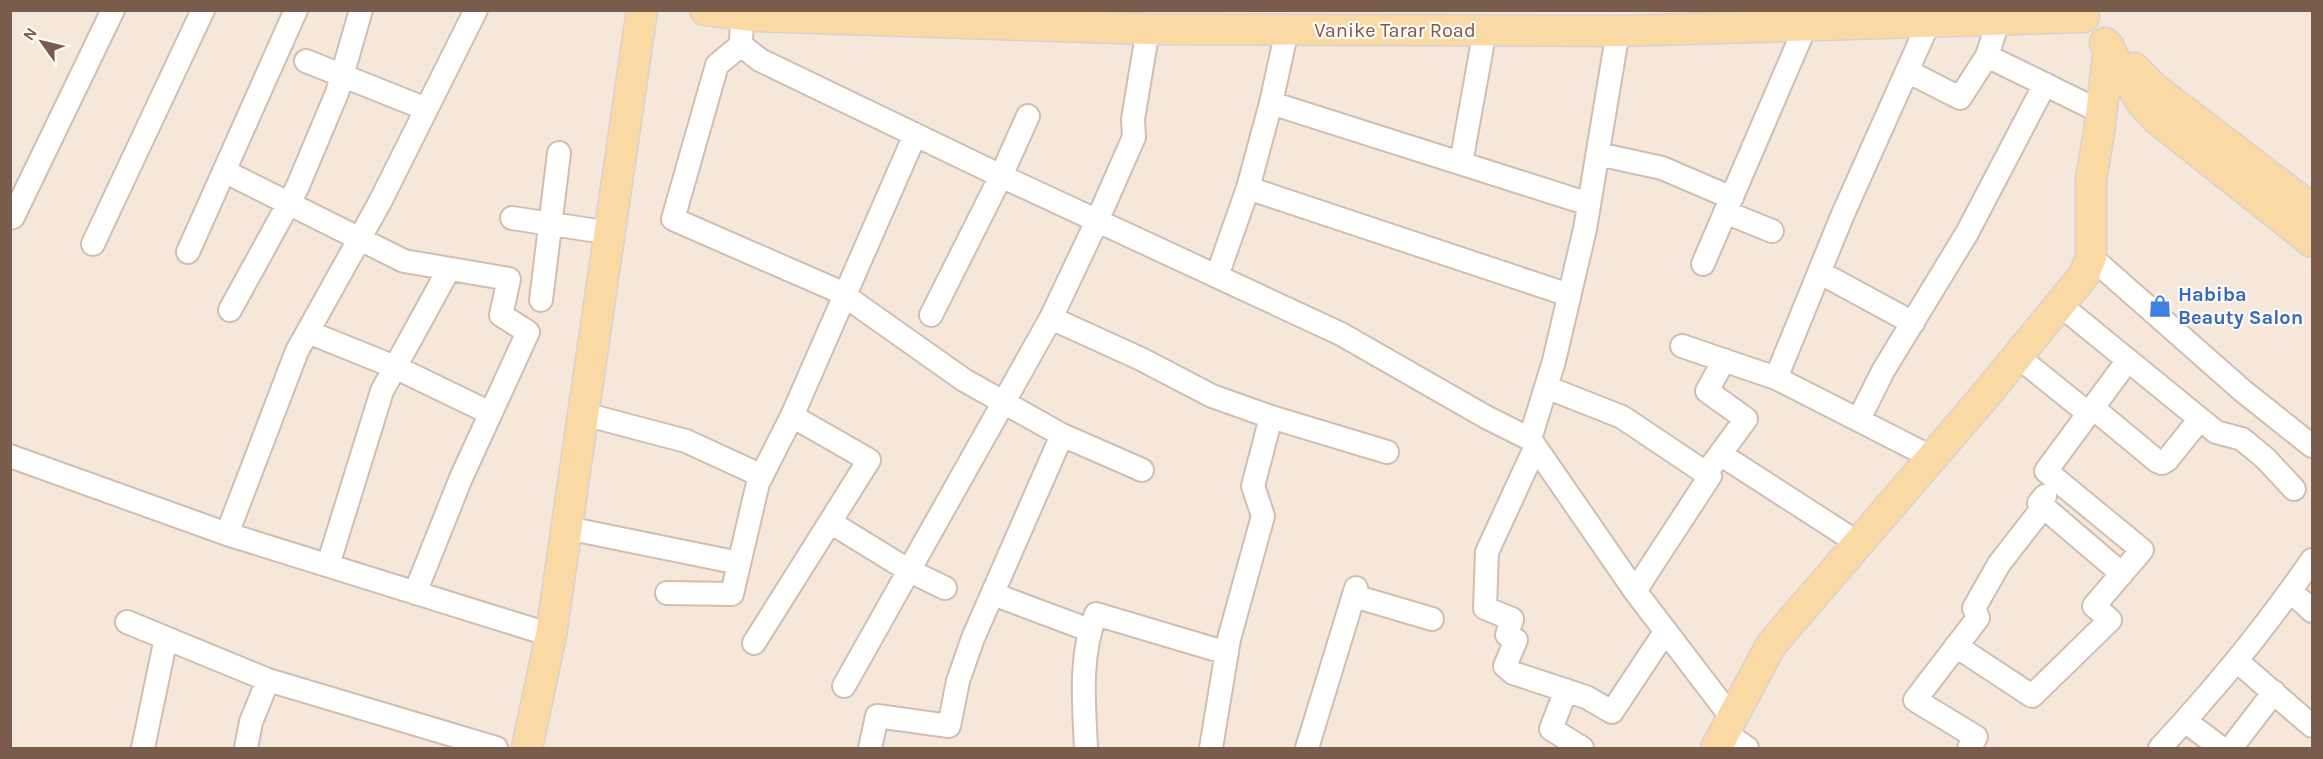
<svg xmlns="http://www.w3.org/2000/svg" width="2323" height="759" font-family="Karla,sans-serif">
<rect width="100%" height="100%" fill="#fdf6ec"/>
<path fill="#f5e8da" d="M11,11H2312V748H11Z"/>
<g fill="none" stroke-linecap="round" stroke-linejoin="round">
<g stroke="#d1beb0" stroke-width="26">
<path id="minor" d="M742,15L741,45L760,60L1001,176L1341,334L1486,417L1530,439L1635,591L1732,718
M741,45L717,65L673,219L838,291L964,380L1062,435L1142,470
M1987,56L2101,112
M306,61L426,109
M1907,71L1960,98L1987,56L1999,19
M1271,103L1589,204
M1598,154L1662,168L1732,198
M1461,163L1485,30
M224,171L404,261L509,279L501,315L528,332L461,478L415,593
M1248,188L1569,295
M1725,212L1772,231
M10,218L13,217L113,10
M512,218L611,233
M93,244L203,10
M188,252L296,10
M2091,257L2243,391L2312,446
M1703,264L1806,25
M1819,272L1913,323
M1217,276L1248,188L1271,103L1287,30
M541,300L559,153
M2059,304L2216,432L2242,439L2265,458L2294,489
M230,310L297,188L337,93L361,10
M931,315L1001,176L1028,116
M1051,318L1141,359L1212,396L1271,417L1387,452
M308,332L395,367L490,413
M1682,346L1776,378L1931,457
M2017,356L2089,414
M1776,378L1843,214L1929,22
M1546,387L1622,417L1710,476L1635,591
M2093,408L2157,461L2162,463L2167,460L2200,419
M584,414L686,441L762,476
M1859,419L1883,371L1967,233L2045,84
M1530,439L1554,361L1585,229L1618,31
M1535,448L1487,552L1485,608L1512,619L1507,635L1516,640L1505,666L1513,673L1586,697L1612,712L1665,632
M1720,454L1858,543
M10,456L227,534L551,635
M1712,465L1746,419L1707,391L1724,360
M2045,496L2039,503L2122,574
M830,522L908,570L945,588
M567,528L739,563
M227,534L297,351L380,202L476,10
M328,565L382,391L449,269
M2291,591L2312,611
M667,593L732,594L758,483L792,416L915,135
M993,594L1089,630
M1354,596L1432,619
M127,622L268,680L496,748
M754,643L869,460L792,416
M1956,646L2032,696L2110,620L2094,606L2142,550L2046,471L2128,360
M2237,661L2312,726
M844,686L1051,318L1097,221L1134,137L1133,119L1148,29
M1566,690L1551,729L1582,748
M2185,721L2221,748
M1724,732L1747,748
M143,748L166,638
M246,748L251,722L268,680
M870,748L877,716L949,726L958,681L973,638L1062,435
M1086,748C1084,705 1079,655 1096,614L1227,653
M1211,748L1229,639L1263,516L1253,486L1271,417
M1307,748L1356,588
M1969,748L1976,737L1915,700L1978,618L1974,608L1999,564L2044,506
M2160,748C2215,689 2266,627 2312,560
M2231,748L2274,692"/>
</g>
<g stroke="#dad1cd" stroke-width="33">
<path id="major" d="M705,10L753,16L1148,29L1618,31L2084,17
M2105,43L2142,103L2157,119L2312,242
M2134,68L2154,88L2312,209
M527,748L551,635L642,10
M1716,748L1771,645L1984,397L2084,275L2091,257V180L2099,132L2109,47"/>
</g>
<use href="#minor" stroke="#fff" stroke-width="22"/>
<use href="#major" stroke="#fbd9a5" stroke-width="30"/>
</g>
<defs>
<g id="shop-bare" transform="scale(1.8)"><path d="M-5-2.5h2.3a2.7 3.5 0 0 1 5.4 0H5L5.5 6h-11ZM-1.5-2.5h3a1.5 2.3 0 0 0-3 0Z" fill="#3f7fe0" stroke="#fffaf3" stroke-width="2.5" paint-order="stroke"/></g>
</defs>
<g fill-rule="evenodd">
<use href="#shop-bare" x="2160" y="306"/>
</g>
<g text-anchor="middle" stroke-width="4.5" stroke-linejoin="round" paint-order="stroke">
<g font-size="20" fill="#7a5c4d" stroke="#fffaf3">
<text x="1395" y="37">Vanike Tarar Road</text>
</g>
<g font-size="20" font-weight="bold" fill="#366cbe" stroke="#fffaf3" text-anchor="start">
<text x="2178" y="301">Habiba<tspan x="2178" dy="23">Beauty Salon</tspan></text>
</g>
</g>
<rect width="2323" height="759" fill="none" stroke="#7a5c4d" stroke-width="24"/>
<g transform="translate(42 42) rotate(304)" stroke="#fffaf3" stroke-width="4.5" paint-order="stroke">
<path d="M0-4.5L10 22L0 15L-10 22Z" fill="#7a5c4d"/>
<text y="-9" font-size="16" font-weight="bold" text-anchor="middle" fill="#7a5c4d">N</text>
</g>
</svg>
